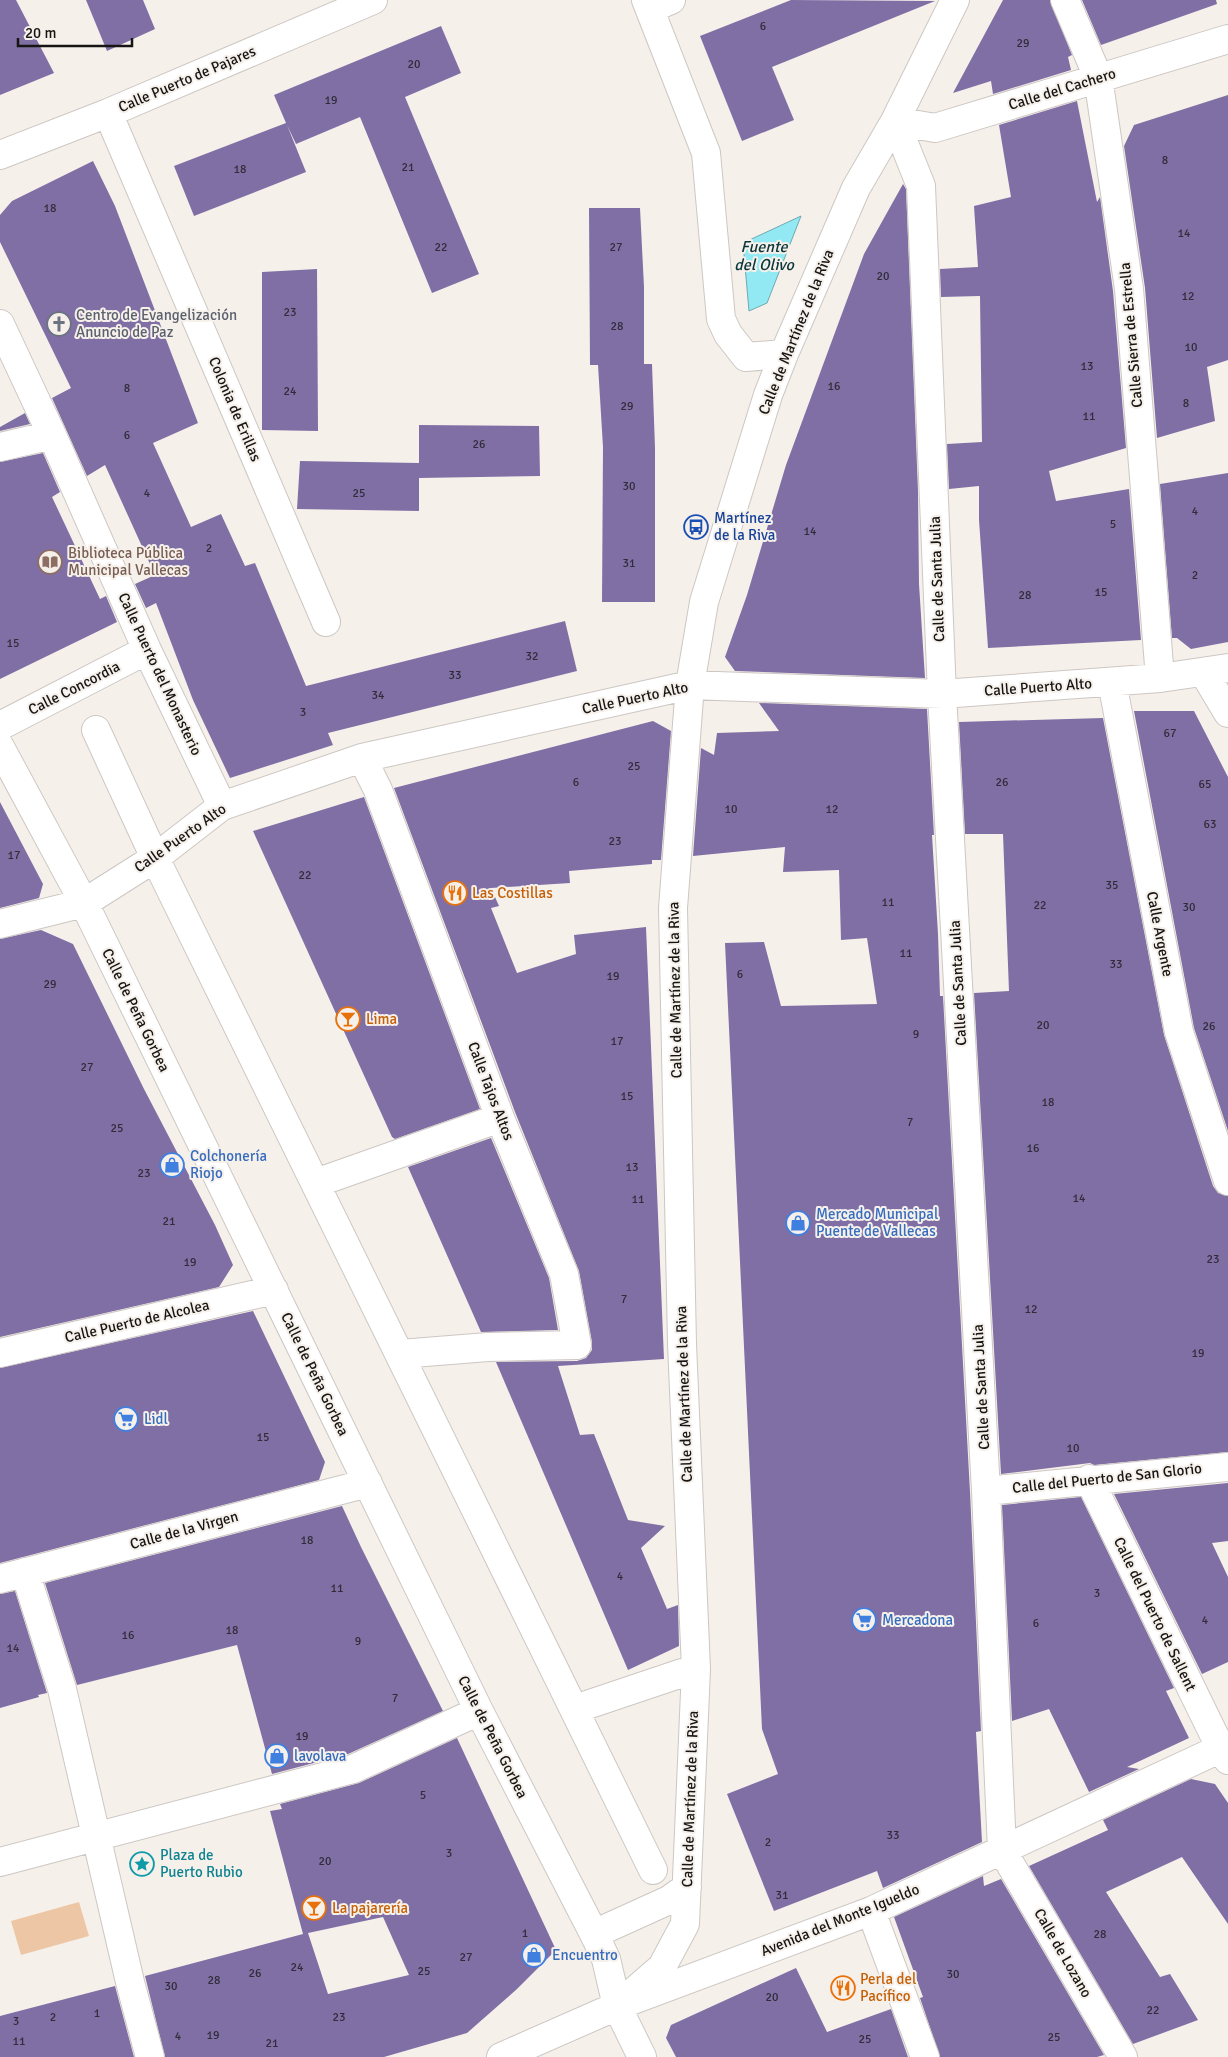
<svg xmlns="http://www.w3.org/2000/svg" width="1228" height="2057" font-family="Signika,sans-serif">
<rect width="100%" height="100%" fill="#f6f0eb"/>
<path fill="#edc7a5" d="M79,1902L89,1936L21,1955L11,1921Z"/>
<path fill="#93e9f3" stroke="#6ea9b0" d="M801,216L767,303L749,311L743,243Z"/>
<path fill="#7f6fa5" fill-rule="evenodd" d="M0,0H16L54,73L0,95Z
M86,0H143L155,29L107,51Z
M791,0L935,1L772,67L794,120L742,141L700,36Z
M1003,0H1050L1072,55L1068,57L1071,70L993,94L991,81L953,93Z
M1082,0H1216L1217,4L1101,45Z
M441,26L461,73L405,97L479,274L432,293L360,117L296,144L287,125L306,172L194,216L174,166L286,123L274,95Z
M1228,95V360L1207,367L1215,421L1157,438L1145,288L1124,146L1134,125Z
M1077,101L1097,202L1100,197L1113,291L1126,448L1049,471L1056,501L1129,489L1141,640L988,648L979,520V486L949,489L947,444L982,442L980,296L941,297L940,269L978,267L974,206L1011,197L999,125Z
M93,161L115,206L198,423L153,443L191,527L221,514L245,566L255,563L306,686L565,621L577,671L328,733L333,745L230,778L193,700L156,603L146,608L135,584L155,575L105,465L87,476L52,398L71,388L0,242V215L12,201Z
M903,184L906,189L918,491L919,584L925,678L735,671L725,657L747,595L786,465L864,254Z
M589,208H640L644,287V364H652L655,448V602H602L603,447L598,365H590Z
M317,269L318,431L262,430V272Z
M25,413L30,424L0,431V427Z
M419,425L539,426L540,476L419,478Z
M43,453L60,492L52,497L100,599L106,596L117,622L0,679V462Z
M300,461L419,463V511L297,509Z
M1228,473V642L1191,649L1177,638H1172L1160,484Z
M759,703L927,709L934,835H932L938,934L940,996H943L970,1492L981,1731L976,1732L982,1842L883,1888L877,1871L774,1911L727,1794L778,1774L762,1729L725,943L764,942L781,1006L877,1004L867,938L841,940L839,870L783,872L785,847L693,856L701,748L714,755L717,733L779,731Z
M1134,711H1194L1228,777V1131L1194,1028Z
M1103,718L1164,1035L1213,1186L1218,1193L1228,1196V1452L1094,1465L1090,1463L1001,1474L974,993L1009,991L1003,834H965L959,722Z
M653,721L671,731L661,860H652V864L569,871L570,883L491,888L499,906L491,908L517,973L576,954L574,935L646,927L664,1359L558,1366L580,1435L594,1434L628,1520L665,1526L641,1548L667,1609L678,1605L679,1646L628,1670L496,1362L577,1361L586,1358L592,1350V1342L579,1271L515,1112L394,788Z
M364,797L480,1109L395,1139L392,1137L253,831Z
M0,802L43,884L39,898L0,908Z
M41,930L73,944L144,1089L215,1225L233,1265L219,1287L0,1337V939Z
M491,1138L549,1278L558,1330L481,1332L408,1167Z
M253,1311L325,1462L319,1480L0,1563V1368Z
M1228,1483V1541L1212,1543L1228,1577V1662L1202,1674L1114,1494Z
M1081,1497L1174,1688L1166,1691L1189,1738L1127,1767L1139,1769L1089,1792L1049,1709L1012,1721L1002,1505Z
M342,1506L361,1547L443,1711L348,1754L272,1774L237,1645L77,1685L45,1583Z
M15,1591L47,1693L38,1695L39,1697L0,1708V1594Z
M457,1738L556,1950L517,1989L467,2033L384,2057H165L145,1976L303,1934L270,1811L282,1809L280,1804L359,1783ZM383,1917L409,1975L328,1994L308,1933Z
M1191,1779L1215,1784L1228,1803V1924L1182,1857L1106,1892L1160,1977L1170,1974L1198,2020L1133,2044L1029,1866L1108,1830L1103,1820Z
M983,1876L984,1886L1001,1879L1104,2055L1097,2057H940L920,1998L923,1997L894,1917Z
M796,1968L827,2032L891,2009L908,2057H676L666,2038L671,2025Z
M115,1986L134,2057H0V2016Z"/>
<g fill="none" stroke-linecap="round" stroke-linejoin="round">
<g stroke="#cdc7c3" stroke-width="30">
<path id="minor" d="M646,0L706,153L721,319L728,334L746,357L784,354
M1065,0L1098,77L1129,289L1160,678
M650,9L671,0
M108,113L326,622
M895,121L921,186L942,694L986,1491L1002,1850L1123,2057
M895,121L935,128L1228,39
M0,155L108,113L373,0
M0,324L52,435L147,650L222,806
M0,447L52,435
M1204,673L1228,713
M1112,682L1179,1032L1228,1181
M0,726L147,650
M96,730L155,858L653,1870
M0,747L84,903L479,1711L594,1934L606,1959L617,2006L642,2057
M362,758L378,790L500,1118L564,1274L577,1345L488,1347L400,1354
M0,924L84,903L155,858L222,806L362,758L690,685L942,694L1160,678L1228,668
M316,1183L500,1118
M0,1353L274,1290
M1089,1479L1221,1749L1228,1760
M986,1491L1228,1467
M25,1572L62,1689L130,1982L150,2057
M0,1579L368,1483
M575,1709L682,1673
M0,1862L353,1769L479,1711
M871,1911L925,2057
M594,1934L669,1900L687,1887
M617,2006L662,1967L685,1924L696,1669L682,1344L673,908L690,685L704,602L768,395L784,354L856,188L895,121L955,0
M501,2057L617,2006L871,1911L1228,1745"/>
</g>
<use href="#minor" stroke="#fff" stroke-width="28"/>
</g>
<defs>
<g id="church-ring" transform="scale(1.25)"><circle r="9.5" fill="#f6f0eb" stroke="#6b7280" stroke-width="1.5"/><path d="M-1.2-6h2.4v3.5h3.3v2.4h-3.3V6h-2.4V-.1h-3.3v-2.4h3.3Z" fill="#6b7280"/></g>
<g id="bus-ring" transform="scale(1.25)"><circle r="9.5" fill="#f6f0eb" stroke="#1a4fb4" stroke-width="1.5"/><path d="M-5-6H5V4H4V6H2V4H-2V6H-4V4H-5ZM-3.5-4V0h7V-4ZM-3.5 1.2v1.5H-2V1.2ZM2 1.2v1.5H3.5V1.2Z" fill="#1a4fb4"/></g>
<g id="library-ring" transform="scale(1.25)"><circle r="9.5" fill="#f6f0eb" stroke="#8d6e63" stroke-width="1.5"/><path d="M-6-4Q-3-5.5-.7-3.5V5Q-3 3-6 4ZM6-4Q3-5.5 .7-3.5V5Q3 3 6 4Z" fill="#8d6e63"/></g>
<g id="restaurant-ring" transform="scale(1.25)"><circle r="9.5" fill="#f6f0eb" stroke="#e8710a" stroke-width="1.5"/><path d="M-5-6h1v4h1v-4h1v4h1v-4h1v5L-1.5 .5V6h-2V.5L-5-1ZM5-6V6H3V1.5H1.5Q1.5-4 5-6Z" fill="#e8710a"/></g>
<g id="bar-ring" transform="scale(1.25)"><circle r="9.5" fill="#f6f0eb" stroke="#e8710a" stroke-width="1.5"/><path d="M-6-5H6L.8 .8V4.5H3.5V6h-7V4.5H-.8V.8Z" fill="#e8710a"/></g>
<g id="shop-ring" transform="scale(1.25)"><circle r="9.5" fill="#f6f0eb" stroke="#3f7fe0" stroke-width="1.5"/><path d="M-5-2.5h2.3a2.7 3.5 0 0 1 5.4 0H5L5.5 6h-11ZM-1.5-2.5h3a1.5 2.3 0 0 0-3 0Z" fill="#3f7fe0"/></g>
<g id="supermarket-ring" transform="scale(1.25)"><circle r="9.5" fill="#f6f0eb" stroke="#3f7fe0" stroke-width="1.5"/><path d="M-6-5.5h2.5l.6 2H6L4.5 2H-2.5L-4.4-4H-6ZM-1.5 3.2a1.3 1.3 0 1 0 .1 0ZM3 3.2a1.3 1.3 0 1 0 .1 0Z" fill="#3f7fe0"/></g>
<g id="sight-ring" transform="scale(1.25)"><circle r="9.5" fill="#f6f0eb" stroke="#0f9aa8" stroke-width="1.5"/><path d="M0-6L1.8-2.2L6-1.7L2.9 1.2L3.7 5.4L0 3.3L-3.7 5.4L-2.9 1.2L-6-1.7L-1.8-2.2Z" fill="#0f9aa8"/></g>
</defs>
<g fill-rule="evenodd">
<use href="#church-ring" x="59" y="324"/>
<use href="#bus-ring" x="696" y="527"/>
<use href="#library-ring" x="50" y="562"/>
<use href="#restaurant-ring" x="455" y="893"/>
<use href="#bar-ring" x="348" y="1019"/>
<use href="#shop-ring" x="172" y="1165"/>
<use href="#shop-ring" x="798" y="1223"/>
<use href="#supermarket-ring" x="126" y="1419"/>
<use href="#supermarket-ring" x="864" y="1620"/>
<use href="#shop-ring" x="277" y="1756"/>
<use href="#sight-ring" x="142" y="1864"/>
<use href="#bar-ring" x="314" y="1908"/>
<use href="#shop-ring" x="534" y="1955"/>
<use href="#restaurant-ring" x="843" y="1988"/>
</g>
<g text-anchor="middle" stroke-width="4" stroke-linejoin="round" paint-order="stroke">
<g font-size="12" fill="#312c38">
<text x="763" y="30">6</text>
<text x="1023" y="47">29</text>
<text x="414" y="68">20</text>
<text x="331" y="104">19</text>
<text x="1165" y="164">8</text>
<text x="408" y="171">21</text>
<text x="240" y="173">18</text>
<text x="50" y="212">18</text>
<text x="1184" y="237">14</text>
<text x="441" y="251">22</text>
<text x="616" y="251">27</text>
<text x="883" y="280">20</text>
<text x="1188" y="300">12</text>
<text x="290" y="316">23</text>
<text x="617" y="330">28</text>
<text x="1191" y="351">10</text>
<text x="1087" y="370">13</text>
<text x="834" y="390">16</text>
<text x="127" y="392">8</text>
<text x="290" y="395">24</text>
<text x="1186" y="407">8</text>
<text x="627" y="410">29</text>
<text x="1089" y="420">11</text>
<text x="127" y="439">6</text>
<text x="479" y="448">26</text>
<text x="629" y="490">30</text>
<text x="147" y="497">4</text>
<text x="359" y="497">25</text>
<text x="1195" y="515">4</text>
<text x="1113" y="528">5</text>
<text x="810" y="535">14</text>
<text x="209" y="552">2</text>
<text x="629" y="567">31</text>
<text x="1195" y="579">2</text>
<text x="1101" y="596">15</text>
<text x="1025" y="599">28</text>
<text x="13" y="647">15</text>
<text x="532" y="660">32</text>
<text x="455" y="679">33</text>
<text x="378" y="699">34</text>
<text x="303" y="716">3</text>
<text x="1170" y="737">67</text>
<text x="634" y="770">25</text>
<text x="576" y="786">6</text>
<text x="1002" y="786">26</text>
<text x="1205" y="788">65</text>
<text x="731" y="813">10</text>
<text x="832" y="813">12</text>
<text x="1210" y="828">63</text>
<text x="615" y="845">23</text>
<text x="14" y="859">17</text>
<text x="305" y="879">22</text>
<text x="1112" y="889">35</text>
<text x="888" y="906">11</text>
<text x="1040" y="909">22</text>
<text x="1189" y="911">30</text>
<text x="906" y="957">11</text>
<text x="1116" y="968">33</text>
<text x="740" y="978">6</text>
<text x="613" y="980">19</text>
<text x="50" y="988">29</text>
<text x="1043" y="1029">20</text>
<text x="1209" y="1030">26</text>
<text x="916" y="1038">9</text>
<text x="617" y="1045">17</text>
<text x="87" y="1071">27</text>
<text x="627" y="1100">15</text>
<text x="1048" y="1106">18</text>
<text x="910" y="1126">7</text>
<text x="117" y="1132">25</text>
<text x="1033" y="1152">16</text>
<text x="632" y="1171">13</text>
<text x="144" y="1177">23</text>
<text x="1079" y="1202">14</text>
<text x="638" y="1203">11</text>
<text x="169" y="1225">21</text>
<text x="1213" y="1263">23</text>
<text x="190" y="1266">19</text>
<text x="624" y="1303">7</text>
<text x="1031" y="1313">12</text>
<text x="1198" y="1357">19</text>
<text x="263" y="1441">15</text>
<text x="1073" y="1452">10</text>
<text x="307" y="1544">18</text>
<text x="620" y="1580">4</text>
<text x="337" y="1592">11</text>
<text x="1097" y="1597">3</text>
<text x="1205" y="1624">4</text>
<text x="1036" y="1627">6</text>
<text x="232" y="1634">18</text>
<text x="128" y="1639">16</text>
<text x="358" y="1645">9</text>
<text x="13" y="1652">14</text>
<text x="395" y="1702">7</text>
<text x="302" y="1740">19</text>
<text x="423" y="1799">5</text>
<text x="893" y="1839">33</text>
<text x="768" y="1846">2</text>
<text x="449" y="1857">3</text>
<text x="325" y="1865">20</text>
<text x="782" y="1899">31</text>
<text x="525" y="1937">1</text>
<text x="1100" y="1938">28</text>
<text x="466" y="1961">27</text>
<text x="297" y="1971">24</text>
<text x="424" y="1975">25</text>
<text x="255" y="1977">26</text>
<text x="953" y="1978">30</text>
<text x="214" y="1984">28</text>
<text x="171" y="1990">30</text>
<text x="772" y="2001">20</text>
<text x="1153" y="2014">22</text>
<text x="97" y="2017">1</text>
<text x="53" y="2021">2</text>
<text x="339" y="2021">23</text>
<text x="16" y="2025">3</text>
<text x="213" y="2039">19</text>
<text x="178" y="2040">4</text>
<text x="1054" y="2041">25</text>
<text x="865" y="2043">25</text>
<text x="19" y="2045">11</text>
<text x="272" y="2047">21</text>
</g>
<g font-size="15" fill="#171513" stroke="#f6f0eb">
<text transform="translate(187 79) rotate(-23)" y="5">Calle Puerto de Pajares</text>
<text transform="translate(1062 89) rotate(-17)" y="5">Calle del Cachero</text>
<text transform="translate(796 332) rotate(-68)" y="5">Calle de Martínez de la Riva</text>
<text transform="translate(1131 335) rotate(-95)" y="5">Calle Sierra de Estrella</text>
<text transform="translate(235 409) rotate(67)" y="5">Colonia de Erillas</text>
<text transform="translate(937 579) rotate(-92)" y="5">Calle de Santa Julia</text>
<text transform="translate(160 674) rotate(65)" y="5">Calle Puerto del Monasterio</text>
<text transform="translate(1038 687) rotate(-4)" y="5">Calle Puerto Alto</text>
<text transform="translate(74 688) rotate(-27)" y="5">Calle Concordia</text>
<text transform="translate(635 698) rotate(-12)" y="5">Calle Puerto Alto</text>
<text transform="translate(180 838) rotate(-35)" y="5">Calle Puerto Alto</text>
<text transform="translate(1160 934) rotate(79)" y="5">Calle Argente</text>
<text transform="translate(958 983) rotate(-93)" y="5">Calle de Santa Julia</text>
<text transform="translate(675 990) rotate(-91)" y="5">Calle de Martínez de la Riva</text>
<text transform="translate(136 1010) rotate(64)" y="5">Calle de Peña Gorbea</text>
<text transform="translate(491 1091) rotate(69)" y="5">Calle Tajos Altos</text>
<text transform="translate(137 1321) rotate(-13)" y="5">Calle Puerto de Alcolea</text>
<text transform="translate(315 1374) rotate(64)" y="5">Calle de Peña Gorbea</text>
<text transform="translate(981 1387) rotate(-93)" y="5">Calle de Santa Julia</text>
<text transform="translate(684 1394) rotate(-92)" y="5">Calle de Martínez de la Riva</text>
<text transform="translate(1107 1478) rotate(-6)" y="5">Calle del Puerto de San Glorio</text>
<text transform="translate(184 1530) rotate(-15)" y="5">Calle de la Virgen</text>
<text transform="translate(1155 1614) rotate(64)" y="5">Calle del Puerto de Sallent</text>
<text transform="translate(493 1737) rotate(63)" y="5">Calle de Peña Gorbea</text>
<text transform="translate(690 1799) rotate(-88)" y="5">Calle de Martínez de la Riva</text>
<text transform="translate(840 1920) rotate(-22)" y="5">Avenida del Monte Igueldo</text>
<text transform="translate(1063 1953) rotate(60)" y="5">Calle de Lozano</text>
</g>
<g font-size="15" fill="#5b616d" stroke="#f6f0eb" text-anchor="start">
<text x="76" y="320">Centro de Evangelización<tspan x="76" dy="17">Anuncio de Paz</tspan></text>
</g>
<g font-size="15" fill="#164399" stroke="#f6f0eb" text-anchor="start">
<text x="714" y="523">Martínez<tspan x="714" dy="17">de la Riva</tspan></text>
</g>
<g font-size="15" fill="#785e54" stroke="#f6f0eb" text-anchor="start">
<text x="68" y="558">Biblioteca Pública<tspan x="68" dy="17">Municipal Vallecas</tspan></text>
</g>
<g font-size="15" fill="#c56008" stroke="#f6f0eb" text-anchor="start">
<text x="472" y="898">Las Costillas</text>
<text x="366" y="1024">Lima</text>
<text x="332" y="1913">La pajarería</text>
<text x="860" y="1984">Perla del<tspan x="860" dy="17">Pacífico</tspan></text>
</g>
<g font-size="15" fill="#366cbe" stroke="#f6f0eb" text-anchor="start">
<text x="190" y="1161">Colchonería<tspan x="190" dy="17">Riojo</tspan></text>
<text x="816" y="1219">Mercado Municipal<tspan x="816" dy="17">Puente de Vallecas</tspan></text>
<text x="144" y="1424">Lidl</text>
<text x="882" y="1625">Mercadona</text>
<text x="294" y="1761">lavolava</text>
<text x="552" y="1960">Encuentro</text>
</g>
<g font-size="15" fill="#0d838f" stroke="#f6f0eb" text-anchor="start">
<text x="160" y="1860">Plaza de<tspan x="160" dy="17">Puerto Rubio</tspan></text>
</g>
<g font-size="16" font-style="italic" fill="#0a353a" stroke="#f6f0eb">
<text x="764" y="252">Fuente<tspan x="764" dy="18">del Olivo</tspan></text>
</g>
</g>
<path d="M18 38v8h114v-8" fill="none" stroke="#171513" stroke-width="2.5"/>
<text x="25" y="38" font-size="15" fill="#171513" stroke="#f6f0eb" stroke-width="4" paint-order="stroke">20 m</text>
</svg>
